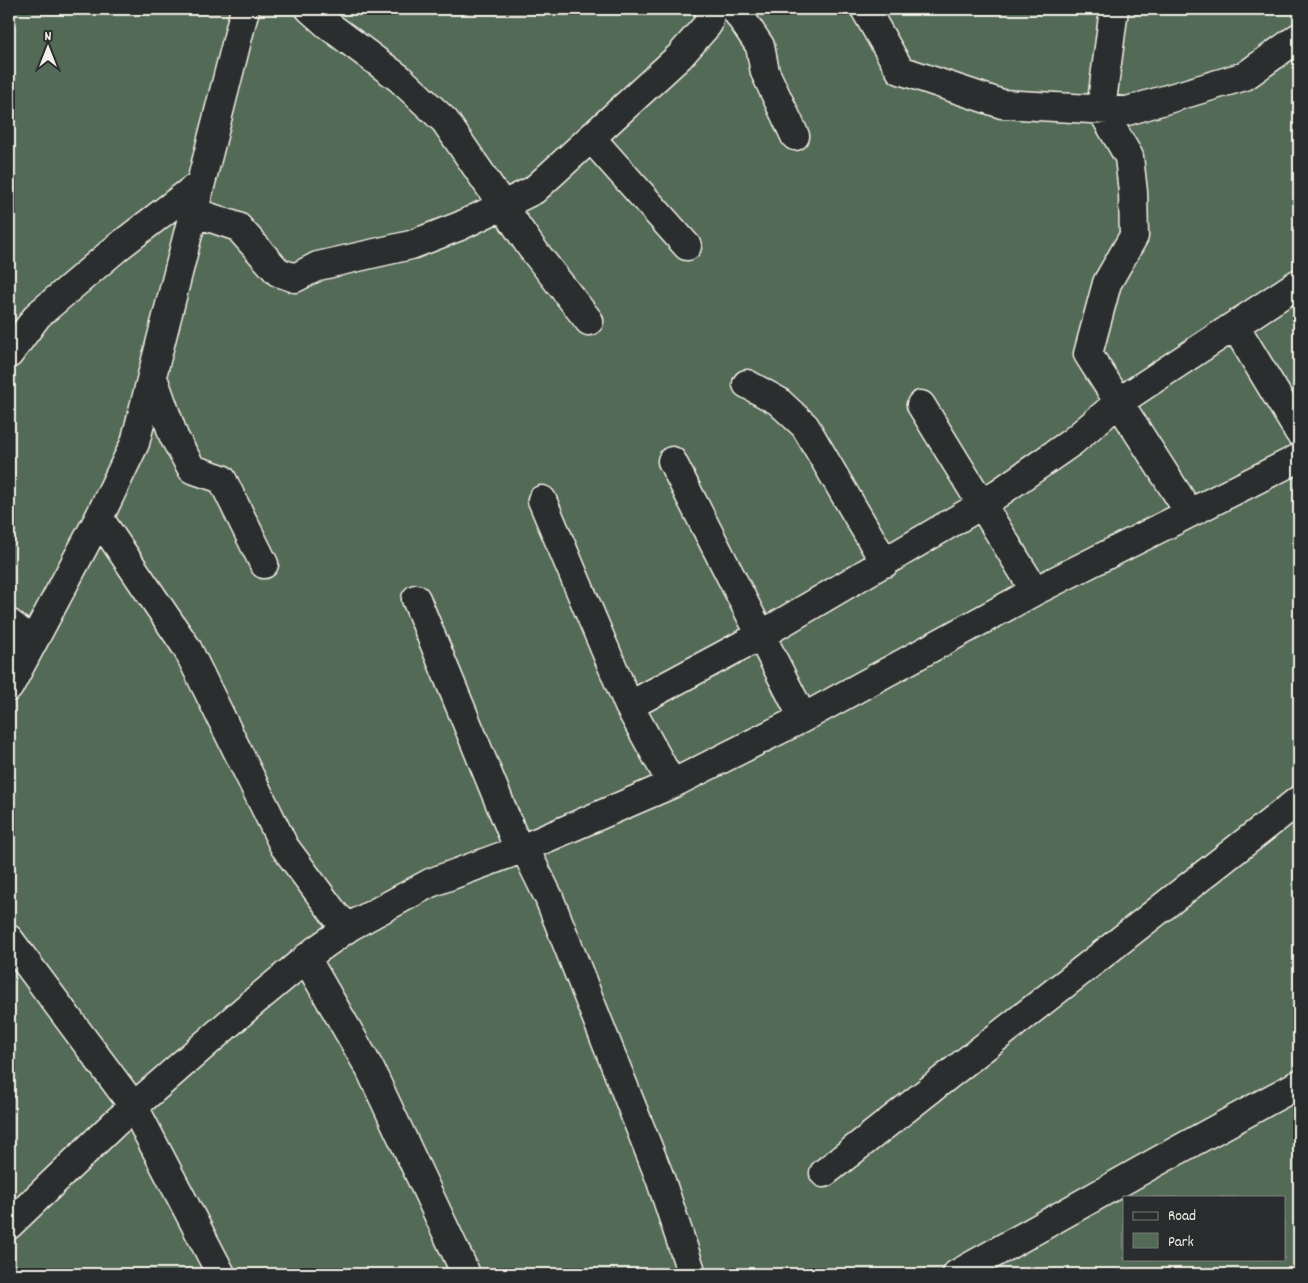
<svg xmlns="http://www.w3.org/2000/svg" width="1308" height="1283" font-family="Dekko,sans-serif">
<rect width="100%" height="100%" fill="#35363a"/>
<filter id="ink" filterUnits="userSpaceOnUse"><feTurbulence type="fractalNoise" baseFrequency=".02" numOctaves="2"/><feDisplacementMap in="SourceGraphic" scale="10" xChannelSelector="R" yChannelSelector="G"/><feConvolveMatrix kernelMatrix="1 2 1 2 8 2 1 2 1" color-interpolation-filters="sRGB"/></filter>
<g filter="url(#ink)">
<path fill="#536a56" stroke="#a4ae9f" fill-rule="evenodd" d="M9,9H1299V1274H9ZM1124,1197H1284V1259H1124Z"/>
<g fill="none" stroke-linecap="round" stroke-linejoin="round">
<g stroke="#f4f1e8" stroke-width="31">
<path id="minor" d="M245,9L135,443L99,518L187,648L284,846L336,916L349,927
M310,9L328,25L399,78L445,121L531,247L589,321
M735,9L760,46L765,72L795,136
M865,9L900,70L1002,104L1127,111L1245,76L1299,37
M1114,9L1101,109L1129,157L1133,192L1134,236L1107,283L1088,354L1189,512
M591,138L687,246
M194,212L238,227L278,272L295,278L318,266L411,245L460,226L534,190L680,56L708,24L711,9
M1235,326L1299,432
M9,354L38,315L118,247L201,183
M152,375L174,437L192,469L222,479L264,564
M747,384L778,401L805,426L885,563
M921,405L1035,591
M672,461L803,718
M542,500L629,706L672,784
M416,599L519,850
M9,623L33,642
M9,687L99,518
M629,706L761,635L983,504L1072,442L1119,402L1299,283
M524,847L549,898L660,1178L692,1274
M9,939L134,1107L221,1274
M306,958L370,1069L466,1274
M824,1173L1299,800
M9,1225L115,1123L250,1005L315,951L349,927L430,883L519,850L672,784L803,718L1035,591L1299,458
M957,1274L1158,1161L1299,1084"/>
</g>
<use href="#minor" stroke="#2a2d2e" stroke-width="28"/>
</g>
</g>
<rect width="1308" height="1283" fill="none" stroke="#2a2d2e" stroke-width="30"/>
<rect x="15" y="15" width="1278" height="1253" fill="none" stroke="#f4f1e8" stroke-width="2" filter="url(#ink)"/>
<rect x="1123" y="1196" width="162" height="65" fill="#2a2d2e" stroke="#7b7b78"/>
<rect x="1133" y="1212" width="25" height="8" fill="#2a2d2e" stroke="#7b7b78"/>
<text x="1168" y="1220" font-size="15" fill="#f4f1e8">Road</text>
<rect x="1133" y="1233" width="25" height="15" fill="#536a56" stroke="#7b7b78"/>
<text x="1168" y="1246" font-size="15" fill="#f4f1e8">Park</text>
<g transform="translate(48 48)" stroke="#2a2d2e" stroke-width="4" paint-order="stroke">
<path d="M0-4L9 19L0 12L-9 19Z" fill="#f4f1e8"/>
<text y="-8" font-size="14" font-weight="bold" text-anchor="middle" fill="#f4f1e8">N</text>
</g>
</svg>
